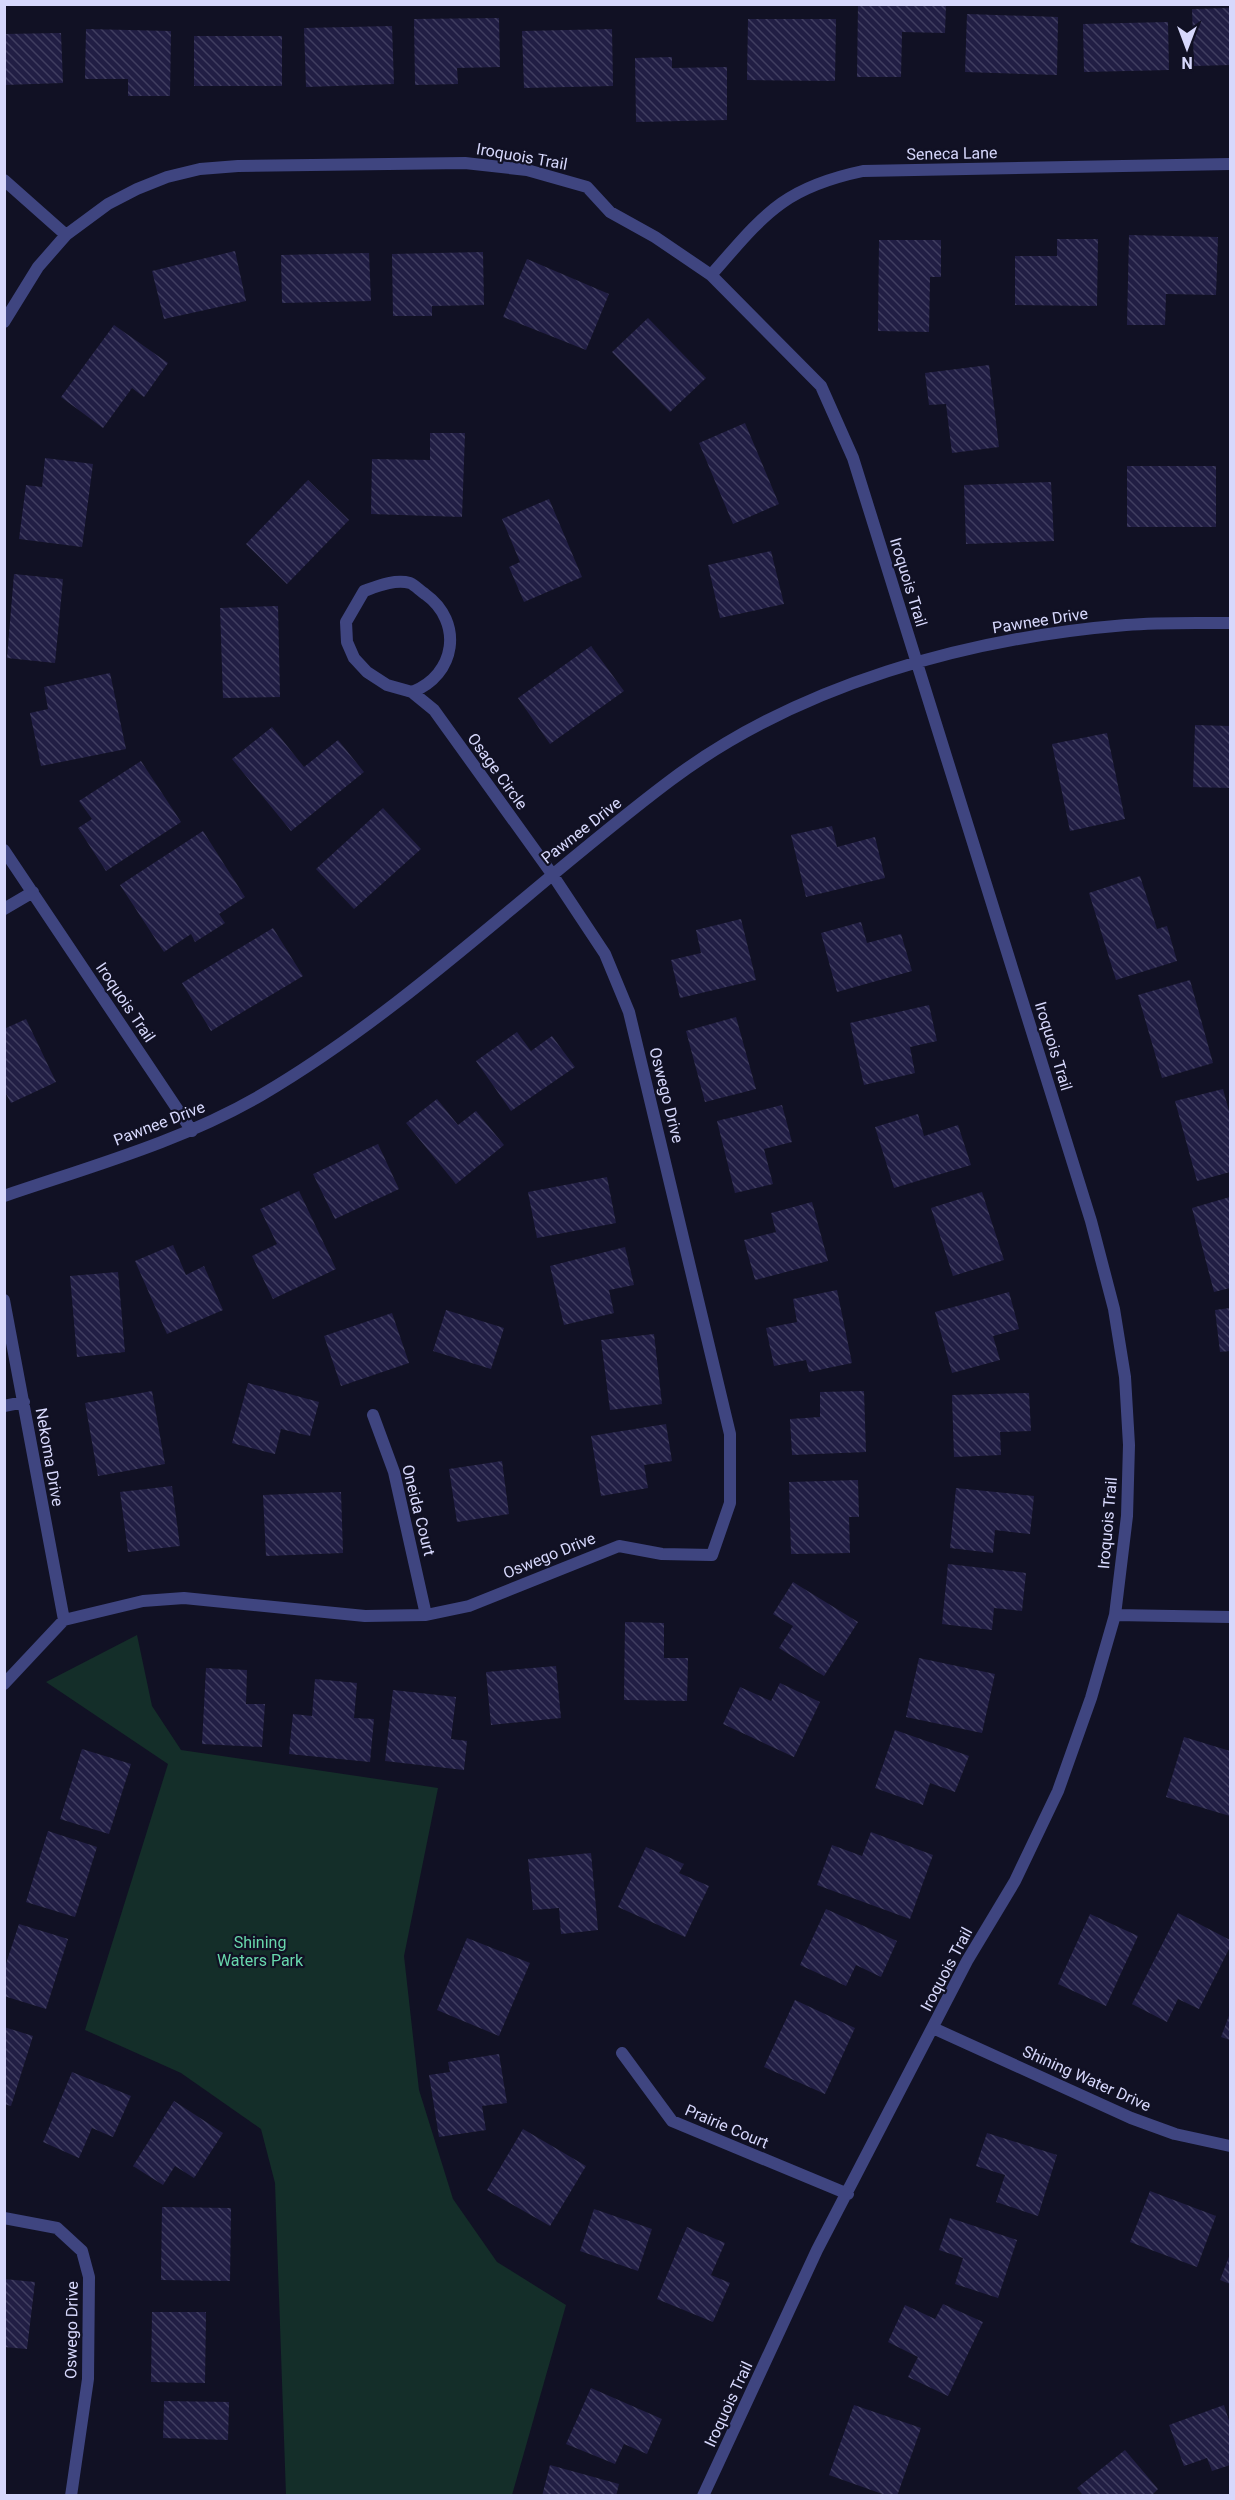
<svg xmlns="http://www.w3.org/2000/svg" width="1235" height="2500" font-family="Roboto,sans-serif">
<defs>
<pattern id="building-back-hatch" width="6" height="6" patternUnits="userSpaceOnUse" patternTransform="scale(1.5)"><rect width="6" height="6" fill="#211e44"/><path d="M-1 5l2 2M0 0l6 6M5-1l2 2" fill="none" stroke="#403e60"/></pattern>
</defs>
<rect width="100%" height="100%" fill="#111124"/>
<path fill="#142e29" d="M137,1635L152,1706L181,1750L438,1788L404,1956L419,2090L453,2199L497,2262L566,2305L512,2495H286L275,2183L261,2129L181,2073L85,2030L168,1764L46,1682Z"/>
<path fill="url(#building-back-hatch)" d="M858,4H946L945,33L902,32L901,77H857Z
M1230,8V65L1194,66L1192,9Z
M967,14L1058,17L1057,75L965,72Z
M499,18L500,67L457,68L458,84L415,85L414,19Z
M748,19H836L835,81L747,80Z
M1168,22L1169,70L1084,72L1083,24Z
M392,26L394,84L306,87L304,28Z
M86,29L171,31L170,96H128V79H85Z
M612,29L613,86L524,88L522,31Z
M61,33L63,83L4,85V34Z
M194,36H282V86H194Z
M672,57V68L727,67V120L636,122L635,58Z
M1129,235L1218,237L1216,295L1166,294L1165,325H1127Z
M1057,239H1098L1097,306L1015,305V256H1057Z
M879,240H941V277H930L929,332L878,331Z
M235,251L246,301L164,319L152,271Z
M483,252L484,305L432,306V316H393L392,254Z
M369,253L371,301L282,303L281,255Z
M527,259L609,294L586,350L503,317Z
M648,318L706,378L670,412L612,352Z
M114,325L168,363L144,397L132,388L103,428L61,397Z
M989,365L999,447L952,453L946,404L929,405L925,373Z
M745,423L779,504L733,524L699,443Z
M430,433H465L462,517L371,514L372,459L430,460Z
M45,458L93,464L82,547L19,539L26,485L42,487Z
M1127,466H1216V527H1127Z
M308,480L349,520L287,584L246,544Z
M1051,482L1054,541L966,544L964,485Z
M549,499L582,577L524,602L509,567L520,562L502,519Z
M771,551L784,604L720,618L708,565Z
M14,574L63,579L55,663L7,658Z
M278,606L280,697L223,698L220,608Z
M591,646L624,691L550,744L518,698Z
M110,673L126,749L41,766L30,713L48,709L44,687Z
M1195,725L1230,726V788L1193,787Z
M272,727L304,767L338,740L364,772L291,831L232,759Z
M1107,733L1125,819L1070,831L1052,744Z
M141,761L181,822L106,871L78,828L92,819L79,801Z
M383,808L421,849L354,909L316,869Z
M832,826L837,847L875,837L885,878L806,897L791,835Z
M203,831L245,897L219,914L225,923L195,942L191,934L164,952L120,885Z
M1140,876L1157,929L1167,926L1177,961L1116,980L1089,893Z
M741,919L756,980L680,998L671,960L701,953L696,930Z
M861,922L867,943L901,934L912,971L837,992L821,933Z
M273,928L303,976L211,1031L182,983Z
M1190,980L1213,1063L1162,1078L1138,995Z
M929,1005L937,1041L910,1047L915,1073L864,1085L850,1023Z
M736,1017L756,1089L705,1102L686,1031Z
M26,1019L56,1082L11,1103L4,1090V1029Z
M517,1032L531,1051L552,1036L575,1067L511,1111L476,1061Z
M1223,1089L1230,1115V1172L1197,1181L1175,1101Z
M437,1099L458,1125L476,1111L504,1145L456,1184L406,1123Z
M782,1105L792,1142L764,1149L773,1184L735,1193L717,1121Z
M918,1114L924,1136L958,1125L971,1165L894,1188L875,1127Z
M378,1144L399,1189L335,1219L313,1174Z
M607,1177L616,1223L537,1238L528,1192Z
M299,1191L336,1269L273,1299L252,1256L277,1244L260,1209Z
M982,1192L1004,1260L953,1276L931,1208Z
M1230,1197V1288L1214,1292L1192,1208Z
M812,1202L828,1261L755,1280L744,1240L776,1232L771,1213Z
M173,1245L186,1275L204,1266L223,1310L167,1334L135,1261Z
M625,1247L634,1285L609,1290L614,1313L564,1325L550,1266Z
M118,1272L125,1352L77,1357L70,1276Z
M837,1290L852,1363L809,1372L806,1360L774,1366L766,1328L797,1322L793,1299Z
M1009,1292L1019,1329L993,1336L1000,1360L952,1373L935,1312Z
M1230,1308V1351L1220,1352L1215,1310Z
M446,1310L504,1328L491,1369L433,1351Z
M392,1313L409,1363L341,1386L324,1336Z
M654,1334L662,1404L610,1410L601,1340Z
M248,1383L319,1402L310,1436L281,1429L275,1454L232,1443Z
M152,1391L165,1464L98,1476L85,1403Z
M864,1391L866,1452L792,1455L790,1419L820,1417V1392Z
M1029,1393L1031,1431L1000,1432L1001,1455L954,1457L952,1395Z
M666,1424L672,1461L644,1465L648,1488L601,1496L591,1436Z
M502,1461L509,1514L457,1522L449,1469Z
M858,1480L859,1517H849L850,1553L791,1554L789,1482Z
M172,1486L180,1546L128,1552L120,1492Z
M956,1488L1034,1496L1030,1534L995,1530L993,1553L950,1548Z
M341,1492L343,1553L266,1556L263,1495Z
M948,1564L1026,1573L1022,1611L994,1608L992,1630L942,1624Z
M793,1582L858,1622L824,1676L779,1648L793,1626L773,1614Z
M625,1622L664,1623V1658H688L687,1701L624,1700Z
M919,1658L995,1674L982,1733L906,1717Z
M556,1666L561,1718L491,1725L486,1672Z
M206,1668L247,1670L246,1704H265L262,1747L202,1744Z
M315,1679L357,1683L354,1718L374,1719L370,1762L289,1754L293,1714L312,1716Z
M780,1683L820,1702L794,1757L723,1724L740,1687L771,1701Z
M393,1690L456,1697L451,1739L467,1741L464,1770L385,1761Z
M895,1730L969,1756L955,1792L930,1783L923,1805L875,1788Z
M1184,1737L1230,1751V1816L1166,1797Z
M82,1749L131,1764L109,1834L60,1819Z
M48,1831L97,1847L75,1917L26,1902Z
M871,1832L933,1855L910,1919L817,1885L832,1845L862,1856Z
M646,1847L684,1864L679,1873L709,1886L685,1937L618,1907Z
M591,1853L598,1930L561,1934L559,1908L533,1910L528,1859Z
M826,1909L897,1941L881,1977L856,1965L846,1986L800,1965Z
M1178,1913L1230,1940V1947L1199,2009L1178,1999L1167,2022L1132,2004Z
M1090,1914L1138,1936L1106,2006L1058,1984Z
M19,1924L68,1939L46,2009L4,1996V1970Z
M467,1938L530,1963L499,2036L437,2010Z
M795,2000L855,2028L825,2094L764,2067Z
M1230,2013V2040L1221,2037Z
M4,2027L33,2036L11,2106L4,2104Z
M499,2054L507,2103L482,2106L486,2130L439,2137L429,2075L450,2072L448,2062Z
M72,2072L131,2096L113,2137L92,2128L79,2158L43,2142Z
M174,2101L223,2133L194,2178L175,2166L163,2185L133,2166Z
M523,2129L586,2166L550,2226L487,2190Z
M987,2133L1057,2155L1038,2216L996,2202L1005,2175L976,2166Z
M1150,2191L1216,2216L1197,2267L1130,2242Z
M162,2207L231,2208L230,2281L161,2280Z
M594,2209L652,2229L638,2271L580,2251Z
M950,2218L1017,2240L998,2298L955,2284L963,2258L939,2250Z
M687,2227L725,2243L711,2275L730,2283L713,2322L657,2299Z
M1230,2254V2284L1220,2280Z
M4,2279L35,2282L27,2349L4,2347Z
M943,2304L983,2322L948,2396L908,2377L918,2357L888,2342L905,2305L935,2319Z
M152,2312H206L205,2383L151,2382Z
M591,2388L662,2419L647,2454L624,2444L615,2464L566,2444Z
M164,2401L229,2402L228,2440L163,2438Z
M854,2405L921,2428L897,2496H888L829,2475Z
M1224,2405L1230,2424V2465L1212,2471L1207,2458L1184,2466L1169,2425Z
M1125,2450L1158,2489L1151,2496H1084L1077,2488Z
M550,2465L619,2484L616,2496H542Z"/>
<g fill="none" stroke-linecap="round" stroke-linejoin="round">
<path stroke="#3f4580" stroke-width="12" d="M4,180L66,235
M711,275C764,215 782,188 863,171L1230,164
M4,322L38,267L66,235L108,204L137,189L167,177L200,169L238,166L465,163L527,170L587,187L610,212L655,237L711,275L821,386L853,458L1091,1221L1114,1309L1125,1377L1129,1445L1127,1516L1115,1615L1091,1698L1058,1791L1015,1881L967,1961L817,2250L703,2496
M4,850L192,1131
M4,909L33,892
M4,1196C92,1166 183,1141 263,1094C409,1008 535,882 671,780C799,684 968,638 1126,625C1161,622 1196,623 1230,623
M4,1300L64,1620
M4,1406L24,1402
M373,1415L394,1472L426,1615
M1115,1615L1230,1617
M4,1684L64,1620L143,1601L184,1598L365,1616L426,1615L469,1606L619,1546L662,1554L712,1555L730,1503V1434L629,1012L605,954L552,874L434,710L412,692L387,685L367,672L354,658L347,642L346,622L364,591C378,586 395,579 410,583C415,585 420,591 425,594C464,622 456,675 412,692
M933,2028L1131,2118L1175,2134L1230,2146
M622,2053L672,2121L848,2194
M4,2218L57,2228L82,2251L89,2277L88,2379L71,2496"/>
</g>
<g text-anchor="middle" stroke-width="4.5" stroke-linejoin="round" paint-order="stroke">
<g font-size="16" fill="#d7d8fc" stroke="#111124">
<text transform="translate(952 153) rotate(-1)" y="6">Seneca Lane</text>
<text transform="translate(522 156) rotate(10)" y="6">Iroquois Trail</text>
<text transform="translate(909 582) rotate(73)" y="6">Iroquois Trail</text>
<text transform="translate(1040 620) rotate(-9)" y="6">Pawnee Drive</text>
<text transform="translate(498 771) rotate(54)" y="6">Osage Circle</text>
<text transform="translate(581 830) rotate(-38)" y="6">Pawnee Drive</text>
<text transform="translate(126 1002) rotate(56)" y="6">Iroquois Trail</text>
<text transform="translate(1054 1046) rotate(73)" y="6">Iroquois Trail</text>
<text transform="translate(667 1095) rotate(76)" y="6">Oswego Drive</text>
<text transform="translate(159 1123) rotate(-21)" y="6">Pawnee Drive</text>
<text transform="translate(50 1457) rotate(80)" y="6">Nekoma Drive</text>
<text transform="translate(419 1510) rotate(76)" y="6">Oneida Court</text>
<text transform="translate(1107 1523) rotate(-85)" y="6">Iroquois Trail</text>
<text transform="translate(549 1555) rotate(-22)" y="6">Oswego Drive</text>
<text transform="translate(946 1969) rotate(-62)" y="6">Iroquois Trail</text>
<text transform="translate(1087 2078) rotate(24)" y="6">Shining Water Drive</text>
<text transform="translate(727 2126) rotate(23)" y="6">Prairie Court</text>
<text transform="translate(71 2330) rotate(-89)" y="6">Oswego Drive</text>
<text transform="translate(728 2404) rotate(-65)" y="6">Iroquois Trail</text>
</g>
<g font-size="16" fill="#68d7ac" stroke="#111124">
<text x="260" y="1948">Shining<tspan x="260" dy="18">Waters Park</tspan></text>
</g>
</g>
<rect width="1235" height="2500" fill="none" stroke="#d7d8fc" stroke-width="12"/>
<g transform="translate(1187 48) rotate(180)" stroke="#111124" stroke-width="4.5" paint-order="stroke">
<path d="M0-4.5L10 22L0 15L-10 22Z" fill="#d7d8fc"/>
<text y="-9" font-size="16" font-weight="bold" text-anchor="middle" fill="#d7d8fc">N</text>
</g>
</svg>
